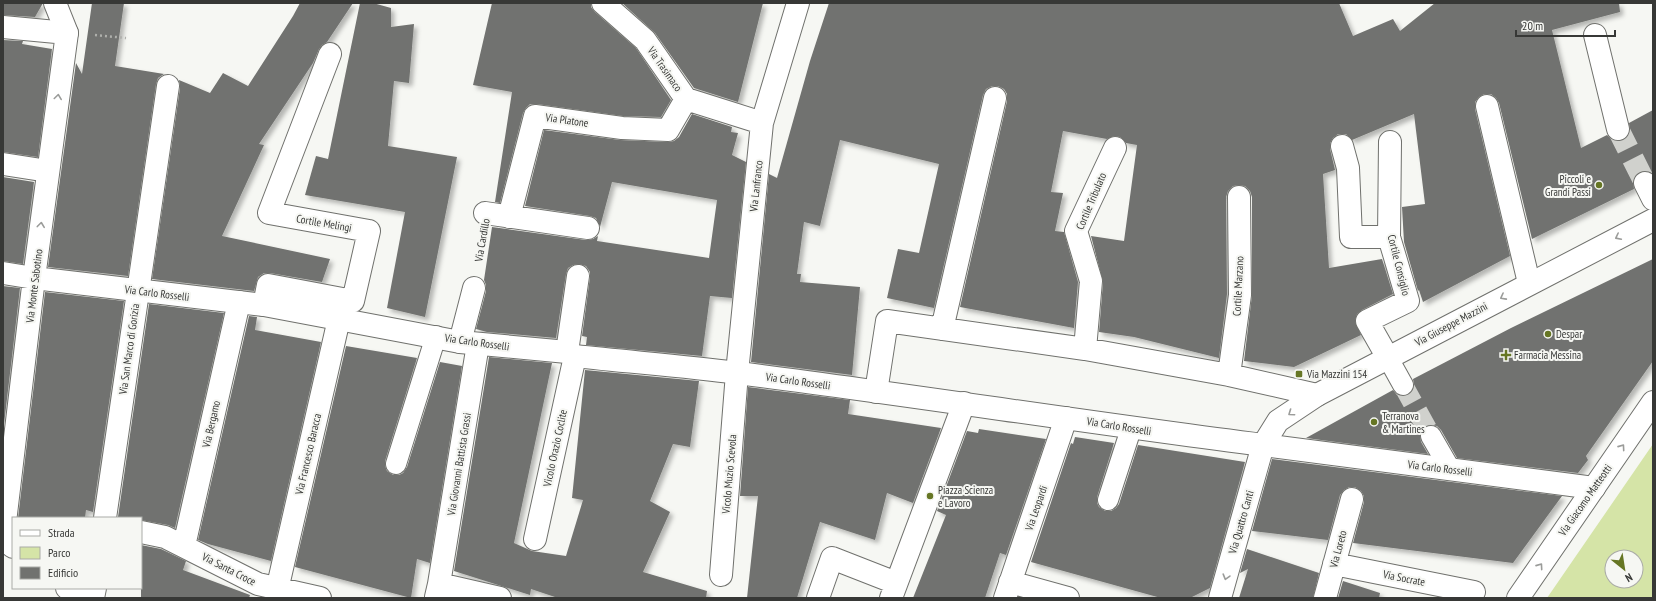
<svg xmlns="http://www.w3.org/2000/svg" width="1656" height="601" font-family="'PT Sans Narrow',sans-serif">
<defs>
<filter id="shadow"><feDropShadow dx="3.5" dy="3.5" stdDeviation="2" flood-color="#0004"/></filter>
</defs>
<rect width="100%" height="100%" fill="#f6f7f3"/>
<path fill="#d5e4a7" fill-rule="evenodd" d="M1653,444V598H1547ZM1612,557H1636V581H1612Z"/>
<path fill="#71726f" filter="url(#shadow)" d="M3,3H43L35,17L3,15Z
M92,3H124L115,66L164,74L158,78L156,84L128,276L48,267L76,63L82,74Z
M300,3H353L327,42L322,45L319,49L313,63L259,144L264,145L222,236L330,259L322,282L270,273H264L258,277L254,291L152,279L180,88L179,80L210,93L223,73L248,86L293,16Z
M360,3H373L391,8V27L414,24L409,83L394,81L388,146L457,157L425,317L387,308L405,212L305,195L316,156L328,159Z
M492,3H591V7L595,12L636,48L671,100L661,117L623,116L537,104H530L526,108L523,113L500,203L495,202L512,92L473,85Z
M622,3H763L738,102L694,88L655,33Z
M829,3H1339L1353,36L1393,19L1400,31L1435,3H1619L1620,12L1552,30L1581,148L1607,135L1614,141H1621L1626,138L1630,133L1629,123L1653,110V174L1646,171L1639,172L1634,176L1633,182L1634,189L1532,239L1499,103L1496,98L1491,94H1484L1479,97L1475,102V109L1510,256L1423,302L1419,290L1418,291L1404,242L1402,207L1425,204L1414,114L1352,140L1346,134H1338L1333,138L1330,143V149L1335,170L1323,174L1329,268L1382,259L1393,294L1362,310L1357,314L1355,321L1361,335L1294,367L1244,361L1252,295V197L1250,191L1245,186L1239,185L1233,186L1228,191L1226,197L1227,294L1219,358L1134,337L1099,332L1103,282L1091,236L1124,241L1137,145L1126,143L1120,137L1114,136L1107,139L1063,131L1051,192L1063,193L1055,231L1064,232L1078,282L1074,328L960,307L1007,101V94L1004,89L998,86H992L986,89L983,95L934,308L887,298L898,249L919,253L939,164L840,140L820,226L804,222L797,274H801L800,282L860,287L852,375L751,362L769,174L777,178L810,61Z
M3,40L23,41L22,44L52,49L38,157L3,152Z
M692,114L732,127L731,132L738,133L732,155L746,162L732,298L710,296L702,356L586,345L587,337L582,336L590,277V272L586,266L579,264L573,265L568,268L566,274L556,338L487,332L476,329L486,291V285L484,280L492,227L586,240L593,239L598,236L597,241L709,258L717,200L612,182L600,227L596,218L590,216L525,206L544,130L620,140L668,142L674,141L679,137Z
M3,177L34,182L23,264L3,261Z
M1653,259V361L1586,456L1588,460L1578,473L1457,458L1441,430L1437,426L1431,425L1425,426L1421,431L1420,436L1421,442L1428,454L1306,438L1393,390L1397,395L1402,396L1408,395L1413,391L1414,385L1413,379L1511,328Z
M3,286L20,288L3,433Z
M45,292L124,301L93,512L86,510L85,518H18Z
M149,304L224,313L175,528L168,525L141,520V518L118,517Z
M249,316L257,317L255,330L321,342L271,561L208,544L198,540Z
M346,346L417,358L385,461V466L387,471L393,475H399L403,473L407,467L440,362L462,366L430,563L417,559L411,598L295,567Z
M489,357L552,363L514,543L532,551L566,556L583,500L572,498L585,370L699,381L690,447L673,444L650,501L670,512L643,572L707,591L706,598H558L531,589L530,595L454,571Z
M748,387L850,400L848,414L941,428L913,503L887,493L875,540L820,522L797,598H747L758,496H740Z
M979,429L1046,439L1006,555L1000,553L985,598H913L946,515L937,511L967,431L978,433Z
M1075,437L1114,443L1097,497V503L1099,507L1105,511H1111L1116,508L1119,504L1138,445L1245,462L1210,588L1190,598H1161L1031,562L1071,443L1073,444Z
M1272,459L1562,496L1513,563L1353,543L1364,502V496L1361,491L1355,487H1349L1344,490L1340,495L1328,540L1252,531Z
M141,545L161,549L186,561L183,570L250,595L249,598H141Z
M1247,549L1319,573L1313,598H1239L1248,569L1240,573Z
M1343,581L1380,593L1379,598H1338Z"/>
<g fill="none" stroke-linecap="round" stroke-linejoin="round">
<path stroke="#d0d1cd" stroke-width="20" stroke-dasharray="20 10" stroke-linecap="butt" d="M1403,385L1431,436"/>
<path stroke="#d0d1cd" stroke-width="22" stroke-dasharray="22 11" stroke-linecap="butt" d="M1618,129L1645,183"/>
<g stroke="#70716d" stroke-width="22">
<path id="pedestrian" d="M1388,358L1403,385
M1431,436L1450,469
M396,464L436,336
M1108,500L1131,429"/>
</g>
<g stroke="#70716d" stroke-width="24">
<path id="minor" d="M55,3L67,33
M603,3L645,40L686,99L762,123
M1595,35L1618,129
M1487,106L1529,283
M1342,146L1348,168L1351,237H1389
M3,164L48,171
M1645,183L1653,199
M485,213L588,228
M509,217L535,116L622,128L668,130L686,99
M3,273L34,278L3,539
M264,305L268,285L353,301L369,231L269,213L330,54
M942,329L995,98
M460,342L474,288
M1085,349L1091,281L1076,231L1115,148
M567,352L578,276
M1388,358L1367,321L1408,301L1389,237L1390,142
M1229,375L1240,295L1239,197
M876,392L887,321L1085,349L1229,375L1317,395
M1263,445L1594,488
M105,518L168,86
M141,532L165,537L258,584L320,598
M535,539L575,356
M184,546L239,302
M1334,564L1474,592
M721,575L737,373L762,123L798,3
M1010,582L1068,598
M439,584L478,344
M277,590L339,319
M436,597L439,584L500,598
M93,598L95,588
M818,598L832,558L896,583
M891,598L964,403
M1005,598L1066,418
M1325,598L1352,499"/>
</g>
<g stroke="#70716d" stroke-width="24">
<path id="tertiary" d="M3,27L67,33L34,278L264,305L460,342L567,352L575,356C629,362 684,366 738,373C913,395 1088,423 1263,445"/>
</g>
<g stroke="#70716d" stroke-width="24">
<path id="secondary" d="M3,539L13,547
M67,588L80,598
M1220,598L1263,445L1278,421L1317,395L1653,220
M1518,598L1653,402"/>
</g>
<path stroke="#afb0ac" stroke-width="2.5" stroke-dasharray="2 3" stroke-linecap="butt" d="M95,35L126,38
M478,260L481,241"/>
<use href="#pedestrian" stroke="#fff" stroke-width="20"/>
<use href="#minor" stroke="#fff" stroke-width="22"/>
<use href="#tertiary" stroke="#fff" stroke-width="22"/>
<use href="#secondary" stroke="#fff" stroke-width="22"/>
</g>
<defs><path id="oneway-chevron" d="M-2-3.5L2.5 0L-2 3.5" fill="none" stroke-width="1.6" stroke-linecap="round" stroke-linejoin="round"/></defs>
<g stroke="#9b9c9a">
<use href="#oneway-chevron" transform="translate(58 97) rotate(-82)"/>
<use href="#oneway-chevron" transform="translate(41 225) rotate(-83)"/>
<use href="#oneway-chevron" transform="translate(1618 237) rotate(153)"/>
<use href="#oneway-chevron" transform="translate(1503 297) rotate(152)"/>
<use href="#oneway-chevron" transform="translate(1291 413) rotate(145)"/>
<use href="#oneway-chevron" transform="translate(1622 447) rotate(-55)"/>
<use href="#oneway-chevron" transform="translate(1540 566) rotate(-55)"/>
<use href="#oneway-chevron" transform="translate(1226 577) rotate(106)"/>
</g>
<g fill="#667624" stroke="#f6f7f3" stroke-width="1.5">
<circle cx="1599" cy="185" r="4"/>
<circle cx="1548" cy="334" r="4"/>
<path d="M1504 349h4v4h4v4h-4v4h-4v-4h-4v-4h4z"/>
<rect x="1295" y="370" width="8" height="8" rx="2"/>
<circle cx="1374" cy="422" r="4"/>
<circle cx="930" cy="496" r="4"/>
</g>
<g text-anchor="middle" stroke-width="4" stroke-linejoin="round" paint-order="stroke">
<g font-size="11" fill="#373836" stroke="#f6f7f3">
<text transform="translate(665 69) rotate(55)" y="4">Via Trasimaco</text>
<text transform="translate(567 120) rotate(8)" y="4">Via Platone</text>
<text transform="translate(756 186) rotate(-84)" y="4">Via Lanfranco</text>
<text transform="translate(1091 201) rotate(-67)" y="4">Cortile Tribulato</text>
<text transform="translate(324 223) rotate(10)" y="4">Cortile Melingi</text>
<text transform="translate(482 240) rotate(-80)" y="4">Via Cardillo</text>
<text transform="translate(1399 265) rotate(76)" y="4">Cortile Consiglio</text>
<text transform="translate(34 286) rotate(-83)" y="4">Via Monte Sabotino</text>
<text transform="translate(1238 286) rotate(-87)" y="4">Cortile Marzano</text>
<text transform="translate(157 293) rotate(7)" y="4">Via Carlo Rosselli</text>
<text transform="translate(1451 324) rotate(-28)" y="4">Via Giuseppe Mazzini</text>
<text transform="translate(477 342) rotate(8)" y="4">Via Carlo Rosselli</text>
<text transform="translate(129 349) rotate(-82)" y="4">Via San Marco di Gorizia</text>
<text transform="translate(798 381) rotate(8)" y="4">Via Carlo Rosselli</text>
<text transform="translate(211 424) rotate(-77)" y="4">Via Bergamo</text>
<text transform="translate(1119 426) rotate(9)" y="4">Via Carlo Rosselli</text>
<text transform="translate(555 448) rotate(-78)" y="4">Vicolo Orazio Coclite</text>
<text transform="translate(308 454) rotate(-77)" y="4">Via Francesco Baracca</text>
<text transform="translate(459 464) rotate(-81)" y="4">Via Giovanni Battista Grassi</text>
<text transform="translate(1440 468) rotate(7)" y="4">Via Carlo Rosselli</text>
<text transform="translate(729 474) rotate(-85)" y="4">Vicolo Muzio Scevola</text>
<text transform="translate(1585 500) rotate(-55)" y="4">Via Giacomo Matteotti</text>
<text transform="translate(1036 508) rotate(-71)" y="4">Via Leopardi</text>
<text transform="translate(1241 522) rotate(-74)" y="4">Via Quattro Canti</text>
<text transform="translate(1338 549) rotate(-75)" y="4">Via Loreto</text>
<text transform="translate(229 569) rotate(27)" y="4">Via Santa Croce</text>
<text transform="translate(1404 578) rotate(11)" y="4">Via Socrate</text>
</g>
<g font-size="11" fill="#373836" stroke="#f6f7f3" text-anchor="start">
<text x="1591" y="183" text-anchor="end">Piccoli e<tspan x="1591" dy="13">Grandi Passi</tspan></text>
<text x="1556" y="338">Despar</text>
<text x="1514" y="359">Farmacia Messina</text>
<text x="1307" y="378">Via Mazzini 154</text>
<text x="1382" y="420">Terranova<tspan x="1382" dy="13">&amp; Martines</tspan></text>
<text x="938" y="494">Piazza Scienza<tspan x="938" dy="13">e Lavoro</tspan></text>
</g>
</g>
<rect width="1656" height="601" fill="none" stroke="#373836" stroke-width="8"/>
<rect x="12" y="517" width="130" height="72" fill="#f6f7f3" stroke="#aaaba7"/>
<rect x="20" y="530" width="20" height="6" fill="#ffffff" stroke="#aaaba7"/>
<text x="48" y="537" font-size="12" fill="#373836">Strada</text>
<rect x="20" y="547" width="20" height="12" fill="#d5e4a7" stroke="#aaaba7"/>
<text x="48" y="557" font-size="12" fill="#373836">Parco</text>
<rect x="20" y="567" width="20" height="12" fill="#71726f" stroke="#aaaba7"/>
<text x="48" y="577" font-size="12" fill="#373836">Edificio</text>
<g transform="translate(1624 569) rotate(150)"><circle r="19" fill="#f6f7f3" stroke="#aaaba7"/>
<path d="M0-3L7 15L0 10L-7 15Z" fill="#667624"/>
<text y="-6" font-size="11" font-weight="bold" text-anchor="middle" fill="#373836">N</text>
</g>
<path d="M1516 30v6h99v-6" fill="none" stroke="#373836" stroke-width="2"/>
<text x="1522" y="30" font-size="12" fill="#373836" stroke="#f6f7f3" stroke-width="3" paint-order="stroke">20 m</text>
</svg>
